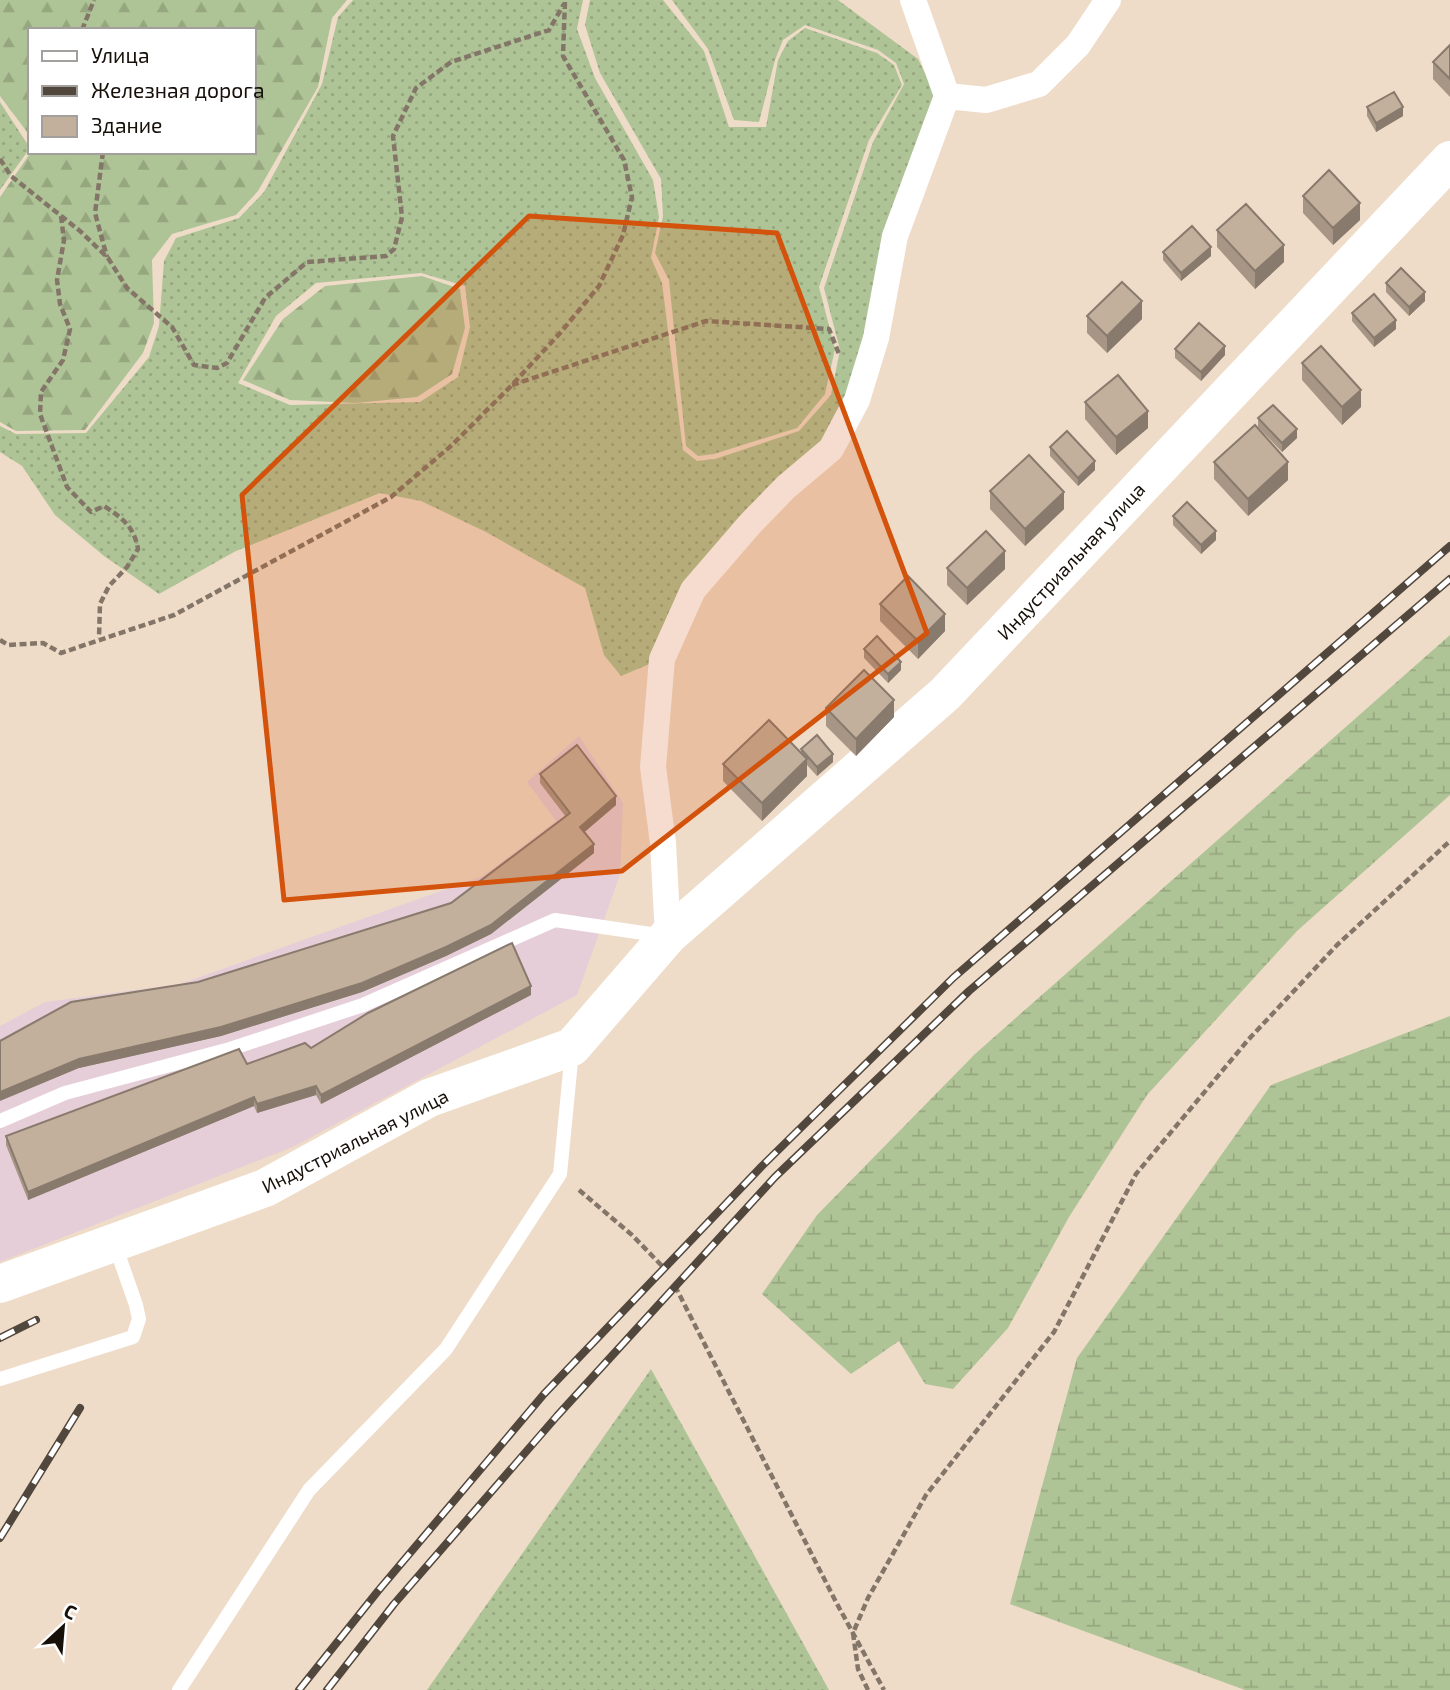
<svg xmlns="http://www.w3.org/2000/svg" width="1450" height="1690" font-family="'Exo 2',sans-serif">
<defs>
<pattern id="grass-dots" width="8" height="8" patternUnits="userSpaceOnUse" patternTransform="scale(1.75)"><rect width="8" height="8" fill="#afc496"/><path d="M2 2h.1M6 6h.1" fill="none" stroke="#96a780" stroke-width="1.8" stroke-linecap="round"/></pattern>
<pattern id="forest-firs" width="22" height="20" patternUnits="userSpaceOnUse" patternTransform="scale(1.75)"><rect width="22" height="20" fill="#afc496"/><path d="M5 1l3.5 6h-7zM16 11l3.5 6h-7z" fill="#96a780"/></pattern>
<pattern id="wetland-marsh" width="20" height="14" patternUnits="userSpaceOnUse" patternTransform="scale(1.75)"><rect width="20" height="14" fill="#afc496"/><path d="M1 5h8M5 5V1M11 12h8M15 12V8" fill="none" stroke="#96a780"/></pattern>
</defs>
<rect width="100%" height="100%" fill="#efdcc8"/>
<path fill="#e6ced8" d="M579,736L623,803L620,875L577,995L293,1147L0,1262V1026L45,1002L180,984L483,876L556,821L527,782Z"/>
<path fill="url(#grass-dots)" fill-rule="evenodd" d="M353,0H583L577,29L595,78L653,180L659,217L651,258L662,283L683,450L697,461L715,459L799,431L831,395L840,350L824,288L873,142L904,84L896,63L878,50L805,25L783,40L775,60L759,122L734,120L708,49L672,0H838L918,59L939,101L871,337L826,448L783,485L652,663L621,676L604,655L585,588L486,532L421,501L380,493L236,551L159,594L104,556L55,515L22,466L0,452V426L16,434L86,433L149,357L159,326L164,261L176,238L239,218L264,192L322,84L338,17ZM421,273L465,286L470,327L458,377L420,402L290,405L238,383L276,316L316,283Z
M590,0H663L704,51L729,127H766L778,60L788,41L805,28L877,53L894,65L902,85L869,140L819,287L835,349L825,394L797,428L714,454L698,456L686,446L669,280L655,253L663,216L661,179L600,73L585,25Z
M0,102L30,148L0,190Z
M651,1369L829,1690H427Z"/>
<path fill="url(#forest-firs)" d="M0,0H347L332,18L318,87L258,191L236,215L172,234L152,260L154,323L143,353L85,430L16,431L0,422V197L31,152H254V30H30V136L0,96Z
M422,276L460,289L465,328L452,374L417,397L356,403L290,400L243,380L283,319L325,286Z"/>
<path fill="url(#wetland-marsh)" d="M1450,635V795L1297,931L1147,1095L1069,1217L1008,1328L953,1389L925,1384L899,1341L851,1374L762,1294L817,1215L975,1054Z
M1450,1016V1690H1245L1010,1604L1077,1358L1271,1085Z"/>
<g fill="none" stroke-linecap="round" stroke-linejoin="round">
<path stroke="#837668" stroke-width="4.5" stroke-dasharray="7 3.5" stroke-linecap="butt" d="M82,30L94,0
M103,152L95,213L107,257
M0,159L11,176L80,231L108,258L127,288L172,327L194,365L217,368L227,363L265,298L307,262L386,256L394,249L402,217L393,136L416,88L451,62L549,30L564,4
M61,216L64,240L57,280L60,304L70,329L63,360L41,392L40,414L67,487L91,512L104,506C122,518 134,526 138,549L127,567L109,586L100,604L99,638
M512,385L706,321L829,329L839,354
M0,640L8,645L43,643L61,653L174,615L391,497L452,445L511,386L561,332L599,286L623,235L632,197L624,160L563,56L565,0
M579,1190L632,1235L664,1268
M675,1286L836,1602L884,1690
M868,1690L858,1669L853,1633L868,1598L926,1495L1054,1332L1136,1174L1248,1040L1337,945L1450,841"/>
<path stroke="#fff" stroke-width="14" d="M0,1121L65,1093L230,1049L363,1005L555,920L664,936
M0,1379L133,1337L139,1319L136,1305L115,1245
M179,1690L309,1490L446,1349L560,1174L572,1051"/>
<path stroke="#fff" stroke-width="26" d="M913,0L947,96L986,100L1039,84L1078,45L1108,0
M668,936L663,843L653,767L662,659L693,590L750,524L786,487L831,449L857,400L876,338L895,236L947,96"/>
<path stroke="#fff" stroke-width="38" d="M0,1284L265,1188L429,1098L572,1047L668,936L945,694L1450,160"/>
<g stroke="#52473d" stroke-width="8">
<path id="rail" d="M0,1338L36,1320
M0,1538L80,1408
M299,1690L378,1591L544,1394L762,1166L953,978L1450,546
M327,1690L394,1604L557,1416L775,1177L969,991L1450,579"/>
</g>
<use href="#rail" stroke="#fff" stroke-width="5" stroke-dasharray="16" stroke-linecap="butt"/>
</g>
<path fill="#a79686" d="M1450,45V97L1433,79V62Z
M1367,107L1403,116L1376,132L1367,116Z
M1303,196L1360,220L1333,245L1303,213Z
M1217,230L1284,262L1255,289L1217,247Z
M1163,252L1211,256L1181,281L1163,260Z
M1386,283L1425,301L1409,316L1386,292Z
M1352,313L1396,329L1374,347L1352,321Z
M1087,316L1142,319L1107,353L1087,333Z
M1175,349L1225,355L1201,381L1175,358Z
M1302,363L1361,407L1342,425L1302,380Z
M1085,402L1148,428L1116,455L1085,419Z
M1258,418L1297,438L1282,452L1258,427Z
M1050,447L1095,470L1078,486L1050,456Z
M1214,462L1288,480L1248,516L1214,479Z
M990,491L1064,509L1025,546L990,509Z
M1173,516L1216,540L1201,554L1173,525Z
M947,568L1005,569L967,605L947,585Z
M880,604L945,631L918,659L880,621Z
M864,649L901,670L888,683L864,658Z
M826,708L894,717L856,756L826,726Z
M801,749L833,762L817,776L807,765V776L762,821L723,781V764L801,753Z
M540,774L616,805L584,832L594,853L491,934L446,956L362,992L221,1036L79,1068L198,982L451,903L566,817L540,783Z
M531,995L321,1104L316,1095L257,1113L254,1106L28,1200L6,1145V1136L247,1064Z"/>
<path fill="#887a6d" d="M1403,107V116L1376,132V123Z
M1360,203V220L1333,245V228Z
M1284,245V262L1255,289V271Z
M1211,247V256L1181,281V273Z
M1425,292V301L1409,316V307Z
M1142,301V319L1107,353V336Z
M1396,320V329L1374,347V338Z
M1225,346V355L1201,381V372Z
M1361,390V407L1342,425V407Z
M1148,411V428L1116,455V437Z
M1297,429V438L1282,452V443Z
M1095,461V470L1078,486V478Z
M1288,462V480L1248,516V499Z
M1064,492V509L1025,546V529Z
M1216,531V540L1201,554V545Z
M1005,551V569L967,605V588Z
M945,614V631L918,659V641Z
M901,662V670L888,683V674Z
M894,700V717L856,756V739Z
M833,754V762L817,776V767Z
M807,759V776L762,821V803Z
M616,796V805L580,836V827Z
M594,844V853L491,934L446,956L362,992L221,1036L79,1068L0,1101V1092Z
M531,986V995L321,1104V1095Z
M316,1086V1095L257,1113V1104Z
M254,1097V1106L28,1200V1192Z"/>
<path fill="#c2af9c" stroke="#887a6d" stroke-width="2" d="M1450,45V79L1433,62Z
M1394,92L1403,107L1376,123L1367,107Z
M1329,170L1360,203L1333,228L1303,196Z
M1246,204L1284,245L1255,271L1217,230Z
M1192,226L1211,247L1181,273L1163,252Z
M1401,268L1425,292L1409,307L1386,283Z
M1122,282L1142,301L1107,336L1087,316Z
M1374,294L1396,320L1374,338L1352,313Z
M1199,323L1225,346L1201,372L1175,349Z
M1321,346L1361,390L1342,407L1302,363Z
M1118,375L1148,411L1116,437L1085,402Z
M1273,405L1297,429L1282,443L1258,418Z
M1255,425L1288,462L1248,499L1214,462Z
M1067,431L1095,461L1078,478L1050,447Z
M1029,455L1064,492L1025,529L990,491Z
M1187,502L1216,531L1201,545L1173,516Z
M986,531L1005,551L967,588L947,568Z
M908,576L945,614L918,641L880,604Z
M877,636L901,662L888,674L864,649Z
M864,670L894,700L856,739L826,708Z
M769,720L807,759L762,803L723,764Z
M817,735L833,754L817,767L801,749Z
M577,745L616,796L580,827L594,844L491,925L446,947L362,983L221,1027L79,1059L0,1092V1041L71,1002L198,982L451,903L570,813L540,774Z
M512,943L531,986L321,1095L316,1086L257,1104L254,1097L28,1192L6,1136L239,1049L247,1064L305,1043L311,1048L368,1013Z"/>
<path fill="#d3520c" fill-opacity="0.2" stroke="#d3520c" stroke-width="5" stroke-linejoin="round" d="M529,216L777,233L927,633L622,871L284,900L242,495Z"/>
<g text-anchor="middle" stroke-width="5" stroke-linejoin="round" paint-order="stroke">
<g font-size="19" fill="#171009" stroke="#fff">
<text transform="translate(1071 561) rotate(-47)" y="7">Индустриальная улица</text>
<text transform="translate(355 1141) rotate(-27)" y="7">Индустриальная улица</text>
</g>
</g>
<rect x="28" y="28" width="228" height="126" fill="#ffffff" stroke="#a29f9d" stroke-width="2"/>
<rect x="42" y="51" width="35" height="10" fill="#ffffff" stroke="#a29f9d" stroke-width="2"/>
<text x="91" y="63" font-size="21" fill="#171009">Улица</text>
<rect x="42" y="86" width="35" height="10" fill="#52473d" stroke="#a29f9d" stroke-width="2"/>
<text x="91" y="98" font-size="21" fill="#171009">Железная дорога</text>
<rect x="42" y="116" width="35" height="21" fill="#c2af9c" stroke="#a29f9d" stroke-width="2"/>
<text x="91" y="133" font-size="21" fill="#171009">Здание</text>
<g transform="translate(63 1627) rotate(26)" stroke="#ffffff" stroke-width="5" paint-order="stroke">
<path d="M0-5L12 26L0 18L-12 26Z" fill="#171009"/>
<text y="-10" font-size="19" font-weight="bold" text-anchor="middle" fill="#171009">С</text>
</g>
</svg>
